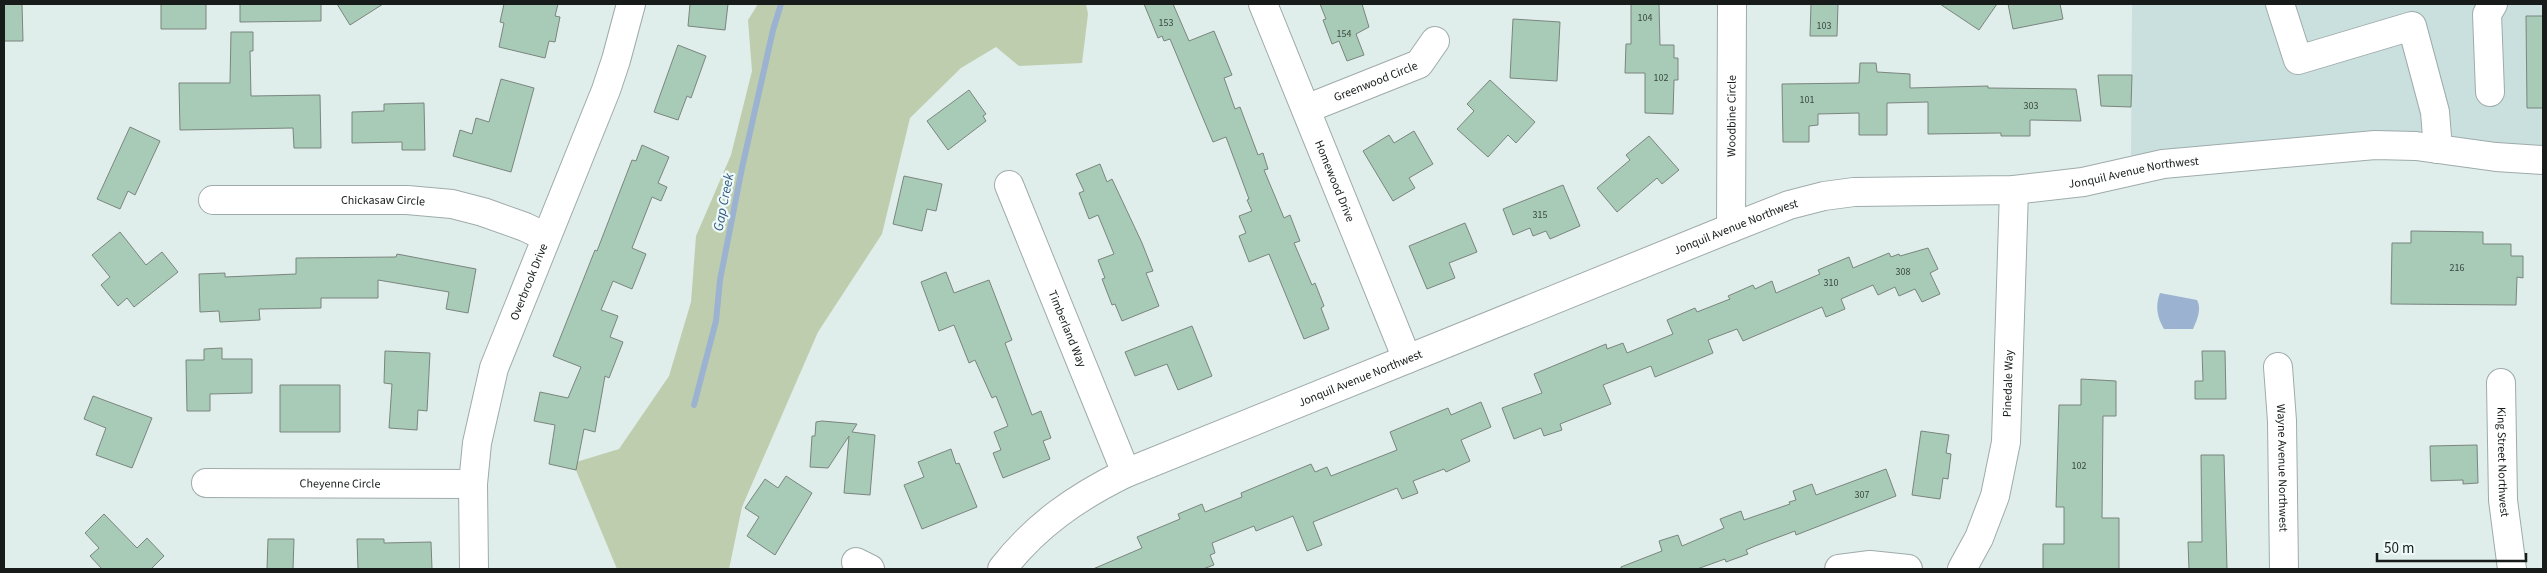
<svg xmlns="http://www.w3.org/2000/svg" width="2547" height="573" font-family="'Source Sans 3',sans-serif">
<rect width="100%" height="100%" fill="#dfedeb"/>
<path fill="#c9e0de" d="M2132,4H2543V150L2131,161Z"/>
<path fill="#bfcdaf" d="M758,4H1086L1088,14L1082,63L1019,66L996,47L961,68L910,118L882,234L818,332L742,507L729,569H617L573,463L619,449L669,376L691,302L696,236L731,155L752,71L748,20Z"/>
<path fill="#9bb3d0" d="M2160,293L2197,300C2202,309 2197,320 2193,329H2164C2157,317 2155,306 2160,293Z"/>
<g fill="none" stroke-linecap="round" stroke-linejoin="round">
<path stroke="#9bb3d0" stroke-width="6" d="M694,405L716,321L720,280L742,168L773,30L781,4"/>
</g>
<path fill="#a7cbb6" stroke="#7b857f" d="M4,4H22L23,41H4Z
M161,4H206V29H161Z
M240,4H321V21L240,22Z
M337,4H383L350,25Z
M504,4H558L555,16L560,17L555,42L549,41L545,58L499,47L504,23L500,22Z
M690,4H728L725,30L688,26Z
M1144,4H1173L1189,41L1214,31L1232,75L1224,78L1235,109L1240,107L1258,155L1263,153L1268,169L1264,170L1284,218L1290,215L1300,241L1294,243L1312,285L1315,283L1324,306L1321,308L1329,329L1304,339L1269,254L1249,262L1239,236L1246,233L1239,216L1252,211L1247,200L1249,199L1226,137L1213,142L1170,39L1164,41L1162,36L1158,38Z
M1320,4H1362L1369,27L1356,34L1364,55L1347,61L1339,41L1332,44L1323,20L1326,19Z
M1631,4H1659L1660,45H1674V58H1678V80H1674L1673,114L1645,113V73H1625L1626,44H1631Z
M1811,4H1838L1837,36H1810Z
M1940,4H1997L1979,30Z
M2008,4H2060L2063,19L2013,29Z
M2526,16H2543V108H2527Z
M1513,19L1560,22L1557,81L1510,78Z
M231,32H253V51H250L251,96L320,95L321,148H294L293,128L180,130L179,83H230Z
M678,45L706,56L691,98L687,96L678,120L654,112Z
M1860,63H1876L1877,72L1910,74V88L1988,86V88L2076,89L2081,121L2030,120V136H2001V133L1928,134V102L1887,103V135H1859V113L1818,114V125L1809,126V142H1783L1782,84L1859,83Z
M2098,75H2132L2131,107L2101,106Z
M501,79L534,88L511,172L453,156L460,130L472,134L476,118L489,122Z
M1490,80L1535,122L1516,143L1508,135L1488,157L1457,129L1474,111L1467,104Z
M969,90L986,114L983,116L986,121L948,150L927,121Z
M424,103L425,150H402V142L352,143V112L384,111V104Z
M130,127L160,141L135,195L128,191L120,209L97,199Z
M1414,131L1433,164L1409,178L1415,188L1393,201L1363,151L1389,135L1394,143Z
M1649,136L1679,170L1662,184L1657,178L1617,212L1597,188L1630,160L1626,155Z
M642,145L669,157L658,183L667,187L661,201L652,197L632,248L646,254L632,289L613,281L601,310L618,316L610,337L623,342L609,378L605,376L595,432L584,429L576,470L549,464L555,425L534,421L540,392L568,398L581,367L553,356L595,250L597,251L632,160L636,161Z
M1100,164L1107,182L1112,179L1142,243L1153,271L1146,273L1159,306L1122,321L1115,304L1112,305L1102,279L1105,278L1098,260L1114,254L1098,215L1089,219L1079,193L1084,191L1076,174Z
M904,176L942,184L936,211L927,209L922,231L893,224Z
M1563,185L1580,226L1550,239L1546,231L1533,236L1530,228L1513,235L1503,209Z
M1465,223L1477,252L1449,263L1455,278L1427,289L1409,246Z
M2411,231L2483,232V244H2511V256H2523V278L2517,277L2516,305L2391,304L2392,243H2411Z
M120,232L146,265L162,252L178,272L134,307L127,298L118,306L101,285L110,277L92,255Z
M1928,248L1938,269L1930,273L1940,294L1922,302L1915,289L1899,296L1895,287L1878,295L1873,285L1841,299L1845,309L1826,317L1822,307L1743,341L1737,329L1708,340L1713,353L1655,377L1651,366L1603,385L1611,404L1560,424L1562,430L1544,436L1541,428L1514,439L1502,408L1542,393L1534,374L1606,344L1607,349L1623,343L1627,353L1673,334L1667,320L1695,308L1697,312L1730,299L1728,296L1753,285L1755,289L1772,281L1776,293L1820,274L1818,270L1849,257L1853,268L1889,253L1891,257L1899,254L1900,256Z
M397,254L476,269L468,313L446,309L449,292L378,280V298H321V308L259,309L260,320L220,322L219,311L200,312L199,274L225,273V277L296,274V258L396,257Z
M946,272L954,293L989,280L1012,340L1005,343L1021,386L1032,415L1041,411L1051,438L1043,441L1050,459L1003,478L993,453L1001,450L994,432L1008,426L996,396L992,398L975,360L969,363L954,325L939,331L921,282Z
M1192,326L1212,376L1178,390L1167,364L1135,376L1125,352Z
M222,348V359H252V393L210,394V411H187L186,360H204V349Z
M385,351L430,353L427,411L418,410L417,430L389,428L392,384L384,383Z
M2202,351H2225L2226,399H2195V381H2203Z
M2081,379L2116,381V416H2103L2102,518H2119V569H2043V544H2064V507H2056L2059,405H2081Z
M280,385H340V432H280Z
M93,396L152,418L132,468L96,455L106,428L84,419Z
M1481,402L1491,427L1461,440L1470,461L1446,472L1444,469L1413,481L1418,493L1402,499L1397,488L1313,522L1322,545L1307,551L1293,516L1256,531L1254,526L1212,543L1215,553L1210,555L1214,565L1203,569H1093L1142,548L1137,537L1180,519L1178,514L1202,504L1205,512L1242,497L1241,493L1311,464L1315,472L1327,467L1331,476L1397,450L1390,432L1448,408L1451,415Z
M822,421L857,424L852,432L875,435L870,495L844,493L849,436L828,468L810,467L812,436H815L816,422Z
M1921,431L1949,435L1946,453L1951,454L1948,479L1943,478L1940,499L1912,495Z
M2477,445L2478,483L2463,484V480L2431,481L2430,446Z
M951,449L956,464L959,463L977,507L922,529L904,485L924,477L918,462Z
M2201,455H2224L2227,569H2189L2188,542H2202Z
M1886,469L1896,496L1796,535L1795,531L1755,546L1746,550L1748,554L1726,562L1725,559L1697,569H1621V567L1662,551L1659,541L1678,535L1682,546L1724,528L1720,519L1741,511L1744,520L1790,504L1789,502L1796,500L1793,491L1812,484L1816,495Z
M786,476L812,493L775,555L747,536L759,517L745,508L765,479L778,488Z
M104,514L137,548L147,538L164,556L151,569H102L90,556L99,548L85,533Z
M268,539H294L293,569H267Z
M357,539H384V543L431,542L432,569H358Z"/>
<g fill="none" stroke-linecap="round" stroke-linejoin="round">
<g stroke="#9fabaa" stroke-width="30">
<g id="minor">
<path id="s1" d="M1263,4L1407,359"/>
<path d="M2280,4L2298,60L2412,26L2435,112L2438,149"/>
<path d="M2490,92L2487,14L2493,4"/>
<path id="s2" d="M1306,109L1419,64L1435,41"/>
<path id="s3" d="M1009,185L1126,473"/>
<path id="s4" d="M213,200H407L452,204L483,212L525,227L546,237"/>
<path id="s5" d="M1731,228L1732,4"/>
<path id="s6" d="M2278,367L2282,421L2284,569"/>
<path id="s7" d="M2501,383L2503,500L2512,569"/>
<path id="s8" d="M206,483L473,484"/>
<path d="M856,562L870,569"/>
<path id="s9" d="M474,569L473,484L477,443L494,368L606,90L616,60L631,4"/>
<path id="s10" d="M1002,569C1036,525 1077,497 1126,473L1731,228L1789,205L1824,196L1854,192L2014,190L2083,182L2163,164L2375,145L2416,146L2496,157L2543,160"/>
<path d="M1839,569L1870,565L1908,569"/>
<path id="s11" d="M1962,569L1979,538L1995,496L2006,442L2014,190"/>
</g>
</g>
<use href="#minor" stroke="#fff" stroke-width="28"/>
</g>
<g text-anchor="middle" stroke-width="4.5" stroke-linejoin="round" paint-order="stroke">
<g font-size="10" fill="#3b4842">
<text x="1645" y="21">104</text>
<text x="1166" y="26">153</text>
<text x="1824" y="29">103</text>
<text x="1344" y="37">154</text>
<text x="1661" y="81">102</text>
<text x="1807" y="103">101</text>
<text x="2031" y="109">303</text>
<text x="1540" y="218">315</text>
<text x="2457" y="271">216</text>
<text x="1903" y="275">308</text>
<text x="1831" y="286">310</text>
<text x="2079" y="469">102</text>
<text x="1862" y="498">307</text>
</g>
<g font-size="12" fill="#171c1b" stroke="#edfaf9">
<text dy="4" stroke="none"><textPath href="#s2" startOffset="75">Greenwood Circle</textPath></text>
<text dy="4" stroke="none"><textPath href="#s5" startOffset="112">Woodbine Circle</textPath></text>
<text dy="4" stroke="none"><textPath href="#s10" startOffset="1221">Jonquil Avenue Northwest</textPath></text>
<text dy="4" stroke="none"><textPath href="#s1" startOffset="191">Homewood Drive</textPath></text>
<text dy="4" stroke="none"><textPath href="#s4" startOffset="170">Chickasaw Circle</textPath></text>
<text dy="4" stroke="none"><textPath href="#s10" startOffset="816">Jonquil Avenue Northwest</textPath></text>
<text dy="4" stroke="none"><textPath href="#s9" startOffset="296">Overbrook Drive</textPath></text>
<text dy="4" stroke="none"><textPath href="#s3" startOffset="155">Timberland Way</textPath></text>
<text dy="4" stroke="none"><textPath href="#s10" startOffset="411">Jonquil Avenue Northwest</textPath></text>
<text dy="4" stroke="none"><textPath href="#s11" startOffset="194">Pinedale Way</textPath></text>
<text dy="4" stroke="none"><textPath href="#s7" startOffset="79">King Street Northwest</textPath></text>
<text dy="4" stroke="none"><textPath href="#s6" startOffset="101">Wayne Avenue Northwest</textPath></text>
<text dy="4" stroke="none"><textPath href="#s8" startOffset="134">Cheyenne Circle</textPath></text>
</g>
<g font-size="14" font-style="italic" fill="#355a83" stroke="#edfaf9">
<text transform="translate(723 202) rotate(-79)" y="5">Gap Creek</text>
</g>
</g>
<rect width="2547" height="573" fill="none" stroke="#171c1b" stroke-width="10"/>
<path d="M2377 553v8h149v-8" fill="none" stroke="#171c1b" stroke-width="2.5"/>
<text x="2384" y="553" font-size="15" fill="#171c1b" stroke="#edfaf9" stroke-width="4" paint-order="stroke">50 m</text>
</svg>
